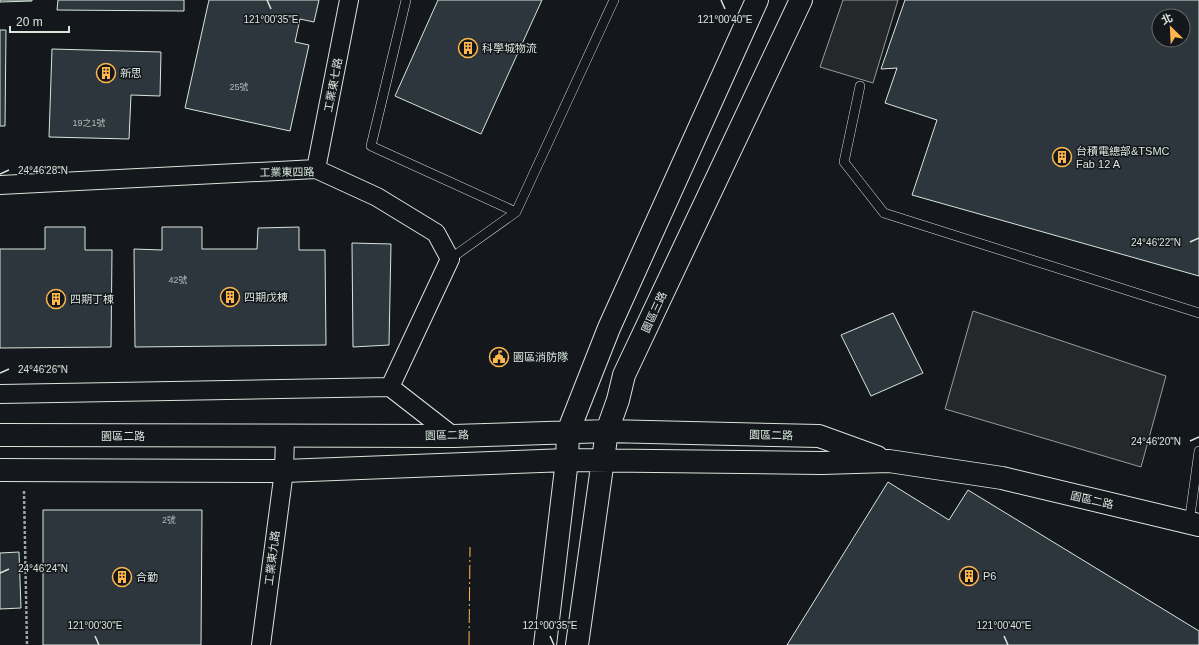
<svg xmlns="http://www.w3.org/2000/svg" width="1199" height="645" font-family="Helvetica,'Noto Sans TC',sans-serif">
<rect width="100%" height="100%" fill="#14181c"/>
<path fill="#24282b" stroke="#939e99" d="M843,0H898L873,83L820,67Z
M973,311L1166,376L1141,467L945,409Z"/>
<path fill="#2c363c" stroke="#d8e6dc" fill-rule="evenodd" d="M0,0H32V1L0,2Z
M58,0H184V11L57,10Z
M209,0H319L314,22L300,19L295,42L309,45L290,131L185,108Z
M438,0H542L481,134L395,96Z
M905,0H1199V276L912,195L937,120L885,103L897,68L881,69ZM1159,16H1183V40H1159Z
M0,30H6L5,126H0Z
M52,49L161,52L160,96L131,95L129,139L49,137Z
M45,227H85V250H112L111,347L0,348V249H45Z
M162,227H202V249H257L258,228L299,227V250H325L326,345L135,347L134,249L162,250Z
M352,243L391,244L389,345L353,347Z
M893,313L923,373L871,396L841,335Z
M888,482L949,520L968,490L1199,631V645H787Z
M43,510H202L201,645H43Z
M19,552L21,608L0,609V553Z"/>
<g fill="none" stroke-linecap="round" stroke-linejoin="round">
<g stroke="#d8e6dc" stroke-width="10">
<path id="service" d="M406,0L371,146L516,212
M860,86L844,162L884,213L1199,313
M450,259L516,212L614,0
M1189,523L1199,451"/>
</g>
<g stroke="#d8e6dc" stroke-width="20">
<path id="minor" d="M316,169L349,0
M0,185L316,169L377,197L436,233L450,259L390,387
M0,394L390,387L453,436
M261,645L284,471L285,436"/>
</g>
<g stroke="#d8e6dc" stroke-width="24">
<path id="tertiary" d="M0,435L453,436L607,431L819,436L877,457
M0,470L284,471L567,460L822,463L889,461L1002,478L1199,525
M545,645L567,460L568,432L609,328L757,0
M577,645L607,431L618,400L624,375L801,0"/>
</g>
<path stroke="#9da8a2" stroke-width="2.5" stroke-dasharray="3 2" stroke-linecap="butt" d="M24,491L27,645"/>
<use href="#service" stroke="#14181c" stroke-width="9"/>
<use href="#minor" stroke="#14181c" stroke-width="18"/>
<use href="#tertiary" stroke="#14181c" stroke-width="22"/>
<path stroke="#ffb74d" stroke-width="1" stroke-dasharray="14 3 2 3" stroke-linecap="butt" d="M469,645L470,547"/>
</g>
<path fill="none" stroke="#d8e6dc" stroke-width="1.5" d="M267,0L271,9M721,0L725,9M0,174L9,170M1190,242L1199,238M0,373L9,369M1190,441L1199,437M0,573L9,569M95,636L99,645M550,636L554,645M1004,636L1008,645"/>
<defs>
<g id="building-ring" transform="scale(1)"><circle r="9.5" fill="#14181c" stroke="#ffb74d" stroke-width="1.5"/><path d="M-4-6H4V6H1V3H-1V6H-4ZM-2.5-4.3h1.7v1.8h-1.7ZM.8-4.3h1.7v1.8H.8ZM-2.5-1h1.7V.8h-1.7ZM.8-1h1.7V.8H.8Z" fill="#ffb74d"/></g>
<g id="civic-ring" transform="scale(1)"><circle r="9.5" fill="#14181c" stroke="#ffb74d" stroke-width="1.5"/><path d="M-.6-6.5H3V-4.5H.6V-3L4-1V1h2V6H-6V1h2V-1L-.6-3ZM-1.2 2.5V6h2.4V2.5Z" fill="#ffb74d"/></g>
</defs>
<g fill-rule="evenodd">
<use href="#building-ring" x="468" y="48"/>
<use href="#building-ring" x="106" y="73"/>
<use href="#building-ring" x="1062" y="157"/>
<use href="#building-ring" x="230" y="297"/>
<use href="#building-ring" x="56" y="299"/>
<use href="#civic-ring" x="499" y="357"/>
<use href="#building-ring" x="969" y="576"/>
<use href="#building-ring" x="122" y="577"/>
</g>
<g text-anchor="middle" stroke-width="3" stroke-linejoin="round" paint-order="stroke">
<g font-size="9" fill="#adbab4">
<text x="239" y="90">25號</text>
<text x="89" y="126">19之1號</text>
<text x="178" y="283">42號</text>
<text x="169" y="523">2號</text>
</g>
<g font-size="11" fill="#d8e6dc" stroke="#14181c" text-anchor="start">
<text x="482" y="52">科學城物流</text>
<text x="120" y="77">新思</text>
<text x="1076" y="155">台積電總部&amp;TSMC<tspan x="1076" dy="13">Fab 12 A</tspan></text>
<text x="244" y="301">四期戊棟</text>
<text x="70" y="303">四期丁棟</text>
<text x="513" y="361">園區消防隊</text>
<text x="983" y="580">P6</text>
<text x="136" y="581">合勤</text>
</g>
<g font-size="11" fill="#d8e6dc" stroke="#14181c">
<text transform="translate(333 85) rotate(-79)" y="4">工業東七路</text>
<text transform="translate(287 172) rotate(-1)" y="4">工業東四路</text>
<text transform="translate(654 312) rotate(-65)" y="4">園區三路</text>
<text transform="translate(447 435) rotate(-1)" y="4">園區二路</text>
<text transform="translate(771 435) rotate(1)" y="4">園區二路</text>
<text x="123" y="440">園區二路</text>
<text transform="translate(1092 500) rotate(13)" y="4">園區二路</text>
<text transform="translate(272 558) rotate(-83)" y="4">工業東九路</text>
</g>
</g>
<g font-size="10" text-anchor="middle" fill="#d8e6dc" stroke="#14181c" stroke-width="3" stroke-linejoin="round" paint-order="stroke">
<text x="271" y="23">121°00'35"E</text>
<text x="725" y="23">121°00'40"E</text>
<text x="43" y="174">24°46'28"N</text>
<text x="1156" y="246">24°46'22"N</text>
<text x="43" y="373">24°46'26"N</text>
<text x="1156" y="445">24°46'20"N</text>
<text x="43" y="572">24°46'24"N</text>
<text x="95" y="629">121°00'30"E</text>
<text x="550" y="629">121°00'35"E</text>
<text x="1004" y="629">121°00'40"E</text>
</g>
<g transform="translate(1171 28) rotate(336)"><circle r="19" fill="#14181c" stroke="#626a69"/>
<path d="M0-3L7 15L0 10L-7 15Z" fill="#ffb74d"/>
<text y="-6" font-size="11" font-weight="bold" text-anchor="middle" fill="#d8e6dc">北</text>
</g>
<path d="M10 26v6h59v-6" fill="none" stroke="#d8e6dc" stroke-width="2"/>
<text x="16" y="26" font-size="12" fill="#d8e6dc" stroke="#14181c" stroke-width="3" paint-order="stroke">20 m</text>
</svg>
